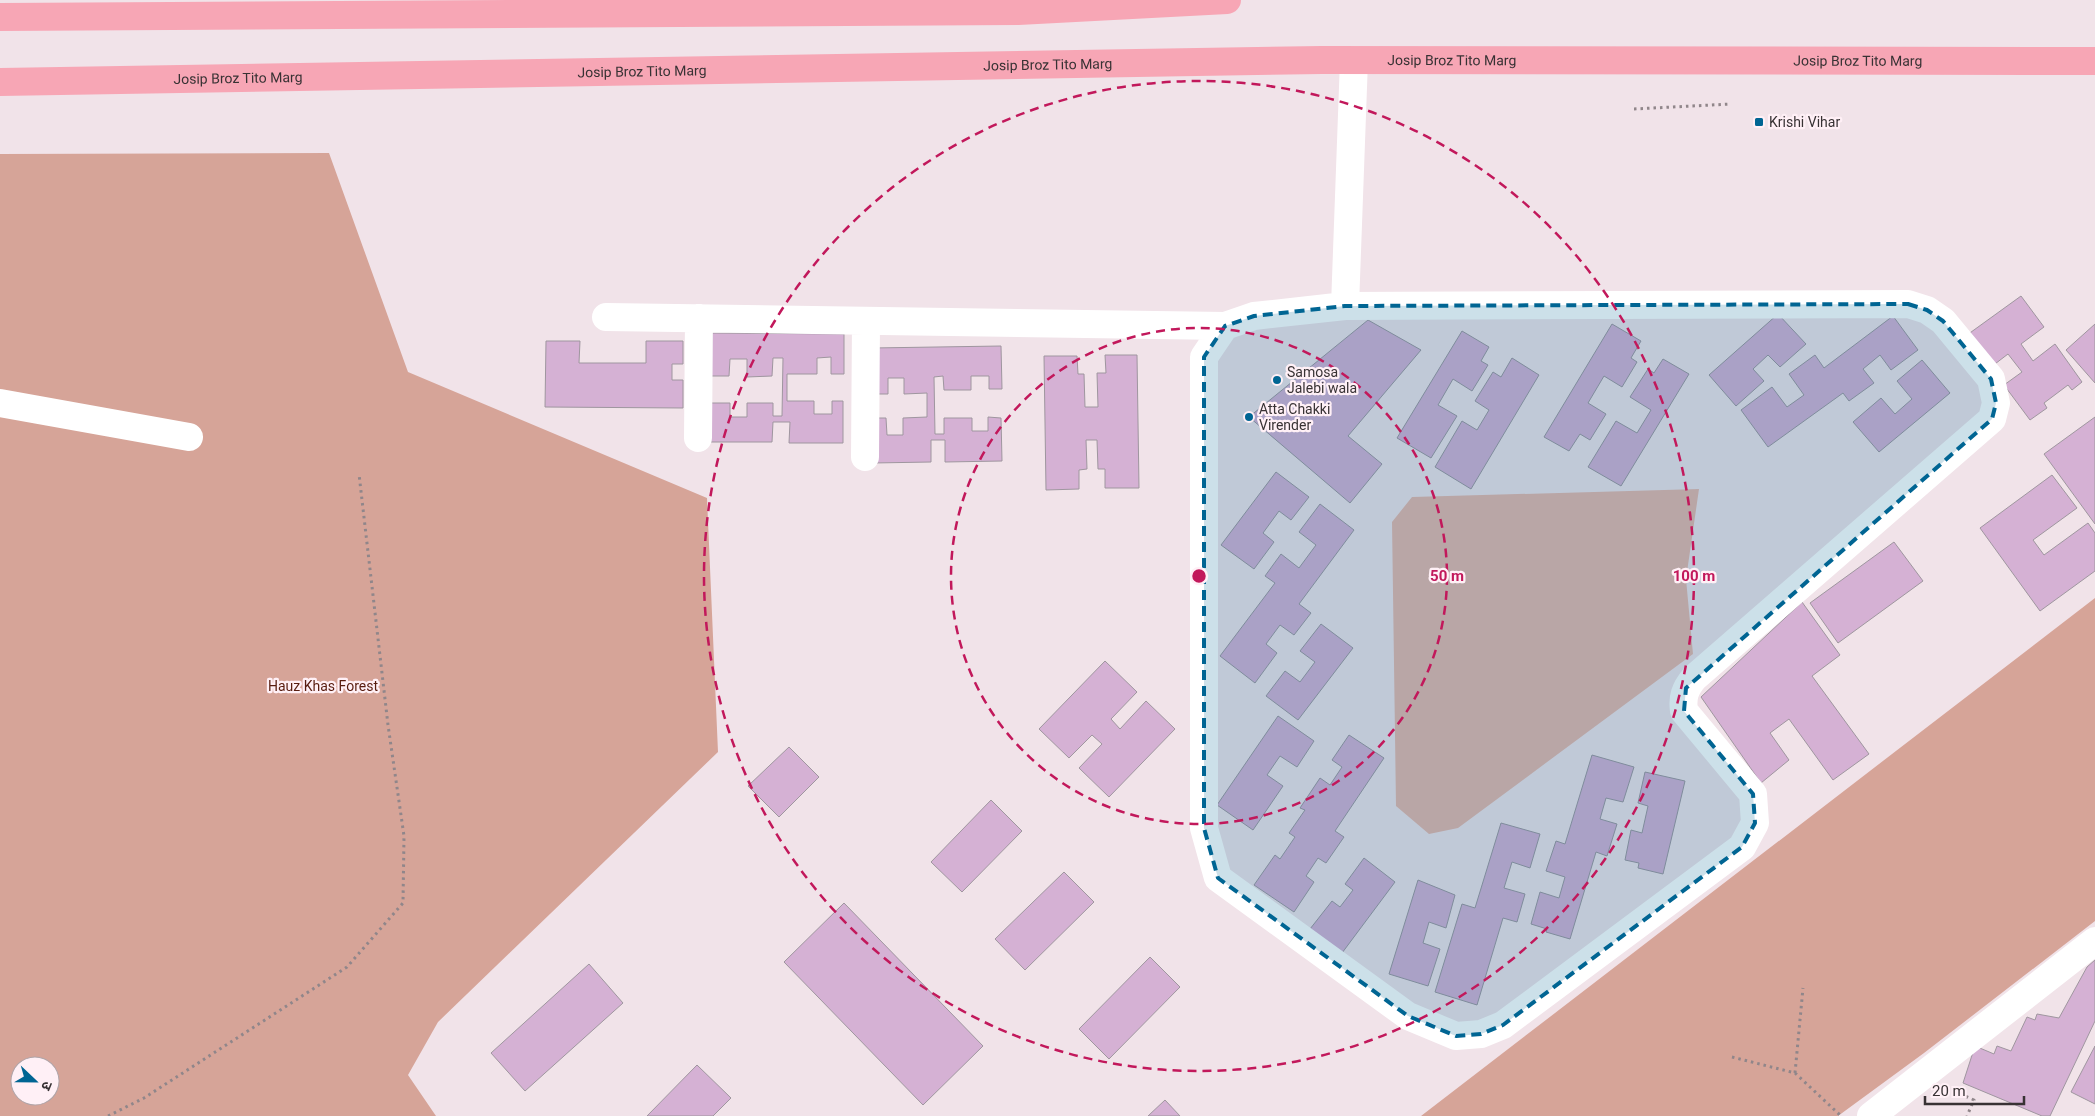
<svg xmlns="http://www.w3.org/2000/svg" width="2095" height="1116" font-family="Roboto,'Noto Sans Devanagari',sans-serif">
<rect width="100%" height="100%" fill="#f1e3e9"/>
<path fill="#e8b7ac" d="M1699,489L1686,579L1693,654L1458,828L1429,834L1396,806L1392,522L1412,497Z"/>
<path fill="#d6a498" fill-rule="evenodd" d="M329,153L408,372L707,498L718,752L438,1022L408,1075L436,1116H0V154ZM20,1066H50V1096H20Z
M2095,598V921L1924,1053L1838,1116H1421Z"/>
<path fill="#d5b1d4" stroke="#9f969f" d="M2021,296L2044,327L2021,344L2033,361L2055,344L2082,382L2072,390L2068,385L2044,403L2047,408L2030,420L2004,385L2022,372L2008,354L1991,367L1967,335Z
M1778,314L1806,344L1780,367L1768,355L1753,369L1764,381L1736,406L1709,375Z
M1893,316L1918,350L1891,370L1880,355L1863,369L1874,383L1849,401L1843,393L1768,447L1741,410L1772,387L1787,407L1804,395L1789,374L1815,355L1824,368Z
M1368,320L1421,350L1348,436L1382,464L1350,503L1249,417Z
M1612,324L1641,341L1631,358L1637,362L1622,387L1604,376L1588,403L1606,414L1590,440L1580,434L1569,451L1544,437Z
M2095,324V383L2066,350Z
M1462,331L1489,347L1481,361L1488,365L1472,391L1453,379L1438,405L1457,416L1431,458L1397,438Z
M712,333L844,334V374H831V357L817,358V374H787V401H814V414H832V401H843V443H789L790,422H773L772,442H711V403H730V417H747V403H773V416H782L783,358H773L772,376L747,377V359H730L729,376H711Z
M546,341H580L579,363H646V341H683V364H672V380H683V408L545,407Z
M1001,346L1002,389H989V376H971V390H944L943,376L934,377L935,434H944V418H972V431H988V417L1001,418L1002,461L945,462V440H931V462L873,463V418H886L887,435H903V418L927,417V393L904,394V378H888V394H872V348Z
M1105,355H1137L1139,488H1105V469H1098L1097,440H1086L1087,469L1079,470V489L1046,490L1044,356H1077L1078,374H1084L1085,407H1098L1097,373H1106Z
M1512,358L1539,375L1471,489L1435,467L1462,421L1477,430L1489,410L1475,401L1493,372L1501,377Z
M1663,359L1689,374L1621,486L1588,467L1616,421L1637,433L1651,410L1630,397L1648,369L1654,373Z
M1922,360L1950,393L1879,452L1853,422L1881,398L1895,414L1912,399L1897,381Z
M2095,417V524L2044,454Z
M1276,472L1309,497L1291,520L1279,511L1263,533L1274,542L1254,569L1221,545Z
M2052,475L2077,508L2033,540L2044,555L2088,523L2095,533V571L2040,611L1980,528Z
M1320,504L1354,530L1299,604L1311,613L1294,635L1280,625L1266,644L1277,653L1255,683L1220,656L1275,583L1265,576L1281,554L1299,568L1316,545L1299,532Z
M1894,542L1923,581L1838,643L1810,603Z
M1802,602L1840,655L1812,676L1869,754L1833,780L1789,719L1770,733L1789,760L1761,783L1701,697Z
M1321,624L1353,648L1298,720L1266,696L1285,671L1300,682L1315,662L1300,651Z
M1105,661L1137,692L1111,719L1120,729L1146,701L1175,729L1109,797L1079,768L1102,744L1092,735L1069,758L1039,729Z
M1278,716L1314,741L1297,767L1280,756L1267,775L1283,786L1253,830L1217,805Z
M1349,735L1384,758L1335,831L1344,837L1326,863L1318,858L1306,876L1314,882L1294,912L1254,885L1275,855L1280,859L1295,837L1289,833L1305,810L1300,808L1320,778L1330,785L1342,767L1332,760Z
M789,747L819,777L779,817L748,786Z
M1592,755L1634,767L1623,802L1606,798L1600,819L1617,824L1607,856L1596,852L1570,939L1546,932L1547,929L1531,924L1540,892L1559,898L1565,877L1546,871L1556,841L1565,844Z
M1645,772L1685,781L1663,874L1638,868L1639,863L1625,860L1631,830L1642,833L1648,806L1638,803Z
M991,800L1022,831L962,892L931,862Z
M1501,823L1540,834L1530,868L1512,862L1504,888L1525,894L1517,922L1503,918L1477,1005L1435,992L1462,904L1475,908Z
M1364,858L1395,882L1342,953L1310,929L1332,901L1340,907L1353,890L1345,884Z
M1064,872L1094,902L1025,970L995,939Z
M1418,880L1455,895L1446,928L1429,922L1423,943L1440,949L1428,986L1389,974Z
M844,903L983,1046L923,1105L784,962Z
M1150,957L1180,987L1109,1059L1079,1029Z
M2095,960V1021L2050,1116H2042L1963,1083L1975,1046L1994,1054L1997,1046L2011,1051L2027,1017L2035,1020L2037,1014L2059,1018L2087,967Z
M589,964L623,1003L525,1091L491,1053Z
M2095,1046V1104L2071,1092Z
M697,1065L731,1098L713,1116H647Z
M1165,1100L1180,1116H1148Z"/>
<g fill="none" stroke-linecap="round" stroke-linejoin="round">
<path stroke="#90868a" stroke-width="3" stroke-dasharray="2.5 4" stroke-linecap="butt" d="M1634,109L1731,104
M1732,1057L1795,1073L1841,1116
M1795,1073L1803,988
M1954,1091L1974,1100L1967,1116
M108,1116L144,1098L347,967L403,903L404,836L388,725L359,474"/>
<path stroke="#fff" stroke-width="28" d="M1345,306L1254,316L1225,326L1204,357V828L1218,878L1408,1016L1456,1036L1481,1034L1503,1025L1742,847L1755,823L1753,794L1684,711C1682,697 1685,689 1694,678L1992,419L1996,403L1991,379L1943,321L1927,310L1908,304L1345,306L1354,60
M606,317L1225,326
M0,403L189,437
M698,438L699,318
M865,457L866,321
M1871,1116L2095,941"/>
<g stroke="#f7a6b5" stroke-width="28">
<path d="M0,17L1018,11L1227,0"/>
<path id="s1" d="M0,82L1322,60L2095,61"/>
</g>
</g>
<path fill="#006593" fill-opacity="0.2" stroke="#006593" stroke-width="4" stroke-dasharray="10 6" stroke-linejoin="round" d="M1908,304L1927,310L1943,321L1991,379L1996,403L1992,419L1686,688L1684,711L1753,794L1755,823L1742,847L1503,1025L1481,1034L1456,1036L1408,1016L1218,878L1204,828V357L1225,326L1254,316L1345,306Z"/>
<g fill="none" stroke="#c2185b" stroke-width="2.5" stroke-dasharray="9 6">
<circle cx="1199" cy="576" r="248"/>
<circle cx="1199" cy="576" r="495"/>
</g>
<g fill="#006593" stroke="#fff0f6" stroke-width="2">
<rect x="1754" y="117" width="10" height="10" rx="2.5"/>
<circle cx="1277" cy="380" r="5"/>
<circle cx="1249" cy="417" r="5"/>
</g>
<g text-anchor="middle" stroke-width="4.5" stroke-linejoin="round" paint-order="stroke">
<g font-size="14" fill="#383234" stroke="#fff0f6">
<text dy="5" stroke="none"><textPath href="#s1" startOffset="1452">Josip Broz Tito Marg</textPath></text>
<text dy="5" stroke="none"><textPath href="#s1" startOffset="1858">Josip Broz Tito Marg</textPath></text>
<text dy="5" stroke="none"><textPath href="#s1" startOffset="1048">Josip Broz Tito Marg</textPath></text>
<text dy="5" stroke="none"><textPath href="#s1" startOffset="642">Josip Broz Tito Marg</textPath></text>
<text dy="5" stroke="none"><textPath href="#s1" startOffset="238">Josip Broz Tito Marg</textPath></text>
</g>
<g font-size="14" fill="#383234" stroke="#fff0f6" text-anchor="start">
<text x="1769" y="127">Krishi Vihar</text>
<text x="1287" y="377">Samosa<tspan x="1287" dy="16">Jalebi wala</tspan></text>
<text x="1259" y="414">Atta Chakki<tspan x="1259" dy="16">Virender</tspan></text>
</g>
<g font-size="14" fill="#581c0f" stroke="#fff0f6">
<text x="323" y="691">Hauz Khas Forest</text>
</g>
</g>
<circle cx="1199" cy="576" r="8" fill="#c2185b" stroke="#fff0f6" stroke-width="2.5"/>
<g font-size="15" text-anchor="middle" font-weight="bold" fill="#c2185b" stroke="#fff0f6" stroke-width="4.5" stroke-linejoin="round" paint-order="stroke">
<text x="1447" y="581">50 m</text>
<text x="1694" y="581">100 m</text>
</g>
<g transform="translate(35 1081) rotate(112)"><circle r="24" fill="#fff0f6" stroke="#afa4a8"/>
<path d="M0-4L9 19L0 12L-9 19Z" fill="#006593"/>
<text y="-8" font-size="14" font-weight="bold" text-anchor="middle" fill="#383234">उ</text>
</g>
<path d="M1925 1096v8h99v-8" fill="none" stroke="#383234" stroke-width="2.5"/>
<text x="1932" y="1096" font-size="15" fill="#383234" stroke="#fff0f6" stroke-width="4" paint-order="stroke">20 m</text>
</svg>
